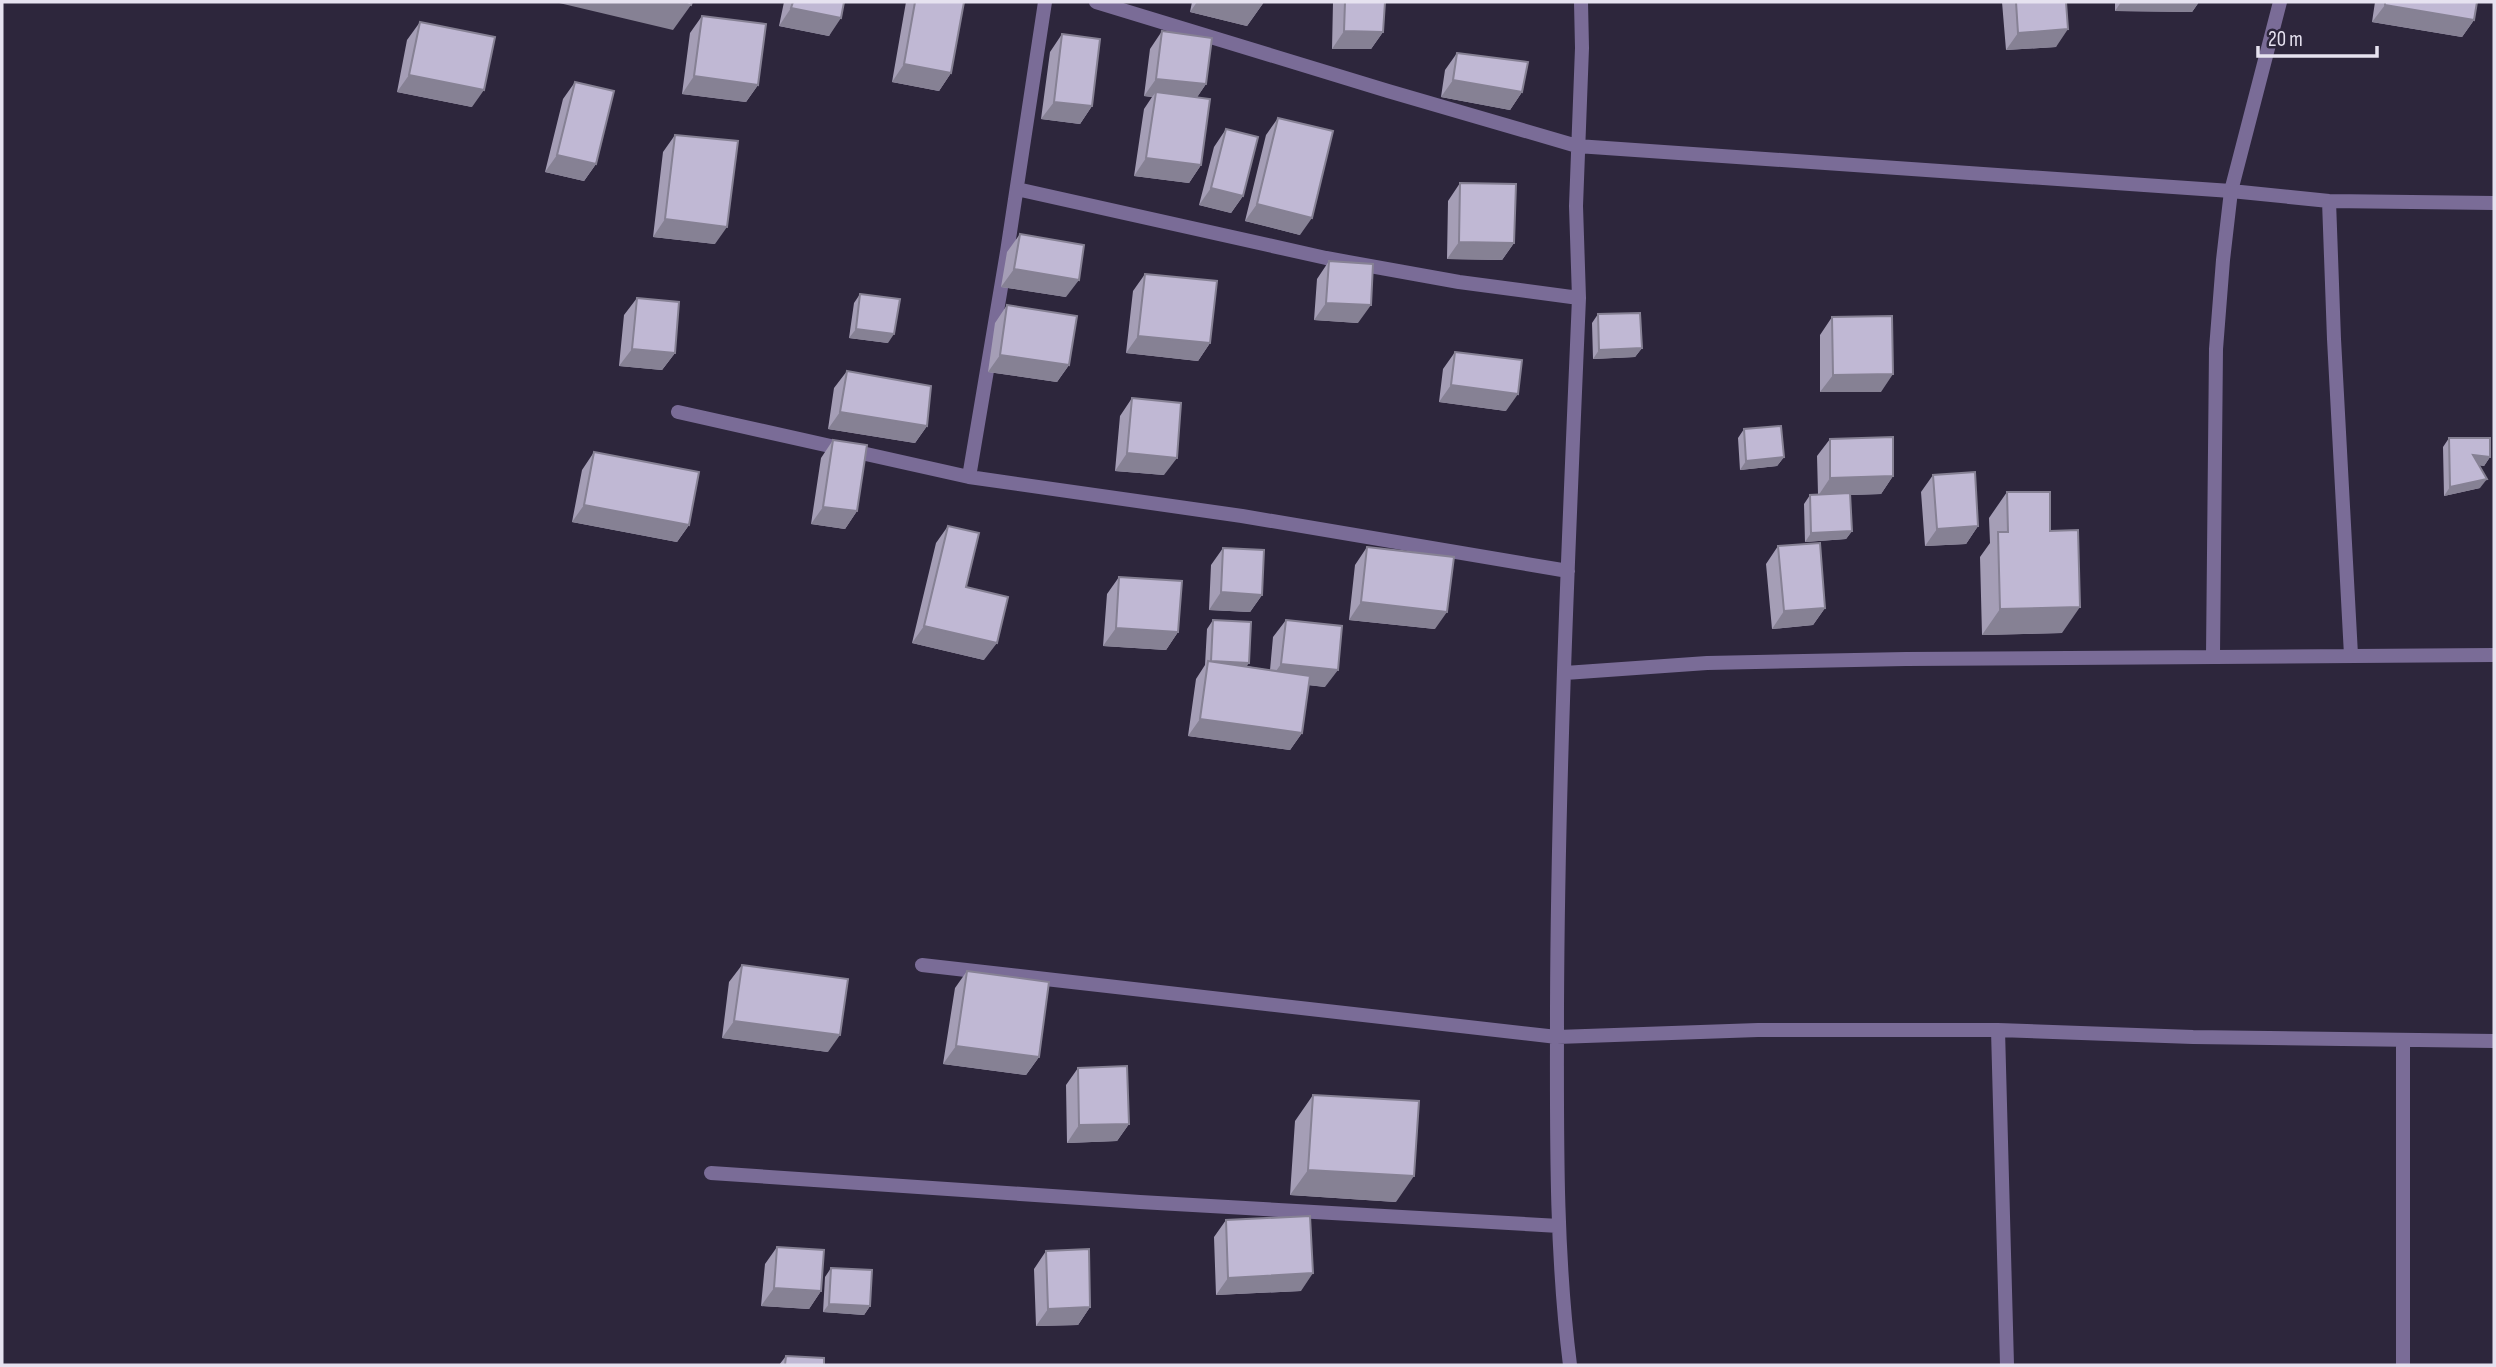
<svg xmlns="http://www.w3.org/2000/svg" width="2496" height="1367" font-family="'Sofia Sans Condensed',sans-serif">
<rect width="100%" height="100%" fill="#2d263c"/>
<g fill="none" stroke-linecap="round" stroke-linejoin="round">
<path stroke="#7a6c97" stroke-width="14" d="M1096,2L1388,91L1577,146L2231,191L2329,201L2494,203
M1017,189L1326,258L1459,282L1579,298
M2329,201L2334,339L2351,655
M678,412L969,477L1242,516L1568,571
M969,477L1007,252L1045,2
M2213,655L2216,349L2223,260L2231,191L2280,2
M1565,673L1707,663L1906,659L2494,655
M922,965L1557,1037L1758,1030H1998L2193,1037L2494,1041
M1998,1030L2007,1365
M2403,1040V1365
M711,1173L1140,1202L1559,1226
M1570,1365C1555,1247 1557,1126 1557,1006C1558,770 1569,534 1579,298L1576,206L1582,48L1581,2"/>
</g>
<path fill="#a59eb6" d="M784,2H844L829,36L779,26Z
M906,2H964L951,73L939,91L892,82Z
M1192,2H1264L1247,26L1190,12Z
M1333,2H1385L1383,32L1371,49H1332Z
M2002,2H2066L2056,47L2006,50Z
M2115,2H2199L2192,12L2115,11Z
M2375,2H2477L2474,20L2462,37L2372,22Z
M702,16L758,85L746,102L682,94L690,33Z
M420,22L472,107L397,92L407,40Z
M1162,31L1206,84L1197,97L1201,165L1189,183L1134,176L1144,109L1152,97L1144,96L1150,49Z
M1062,34L1092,106L1080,124L1041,119L1050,52Z
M1457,53L1522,92L1510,110L1441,97L1445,70Z
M575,82L596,164L584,181L545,172L563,99Z
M1278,118L1300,235L1245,221L1266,135Z
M1226,129L1243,196L1231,213L1199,205L1214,147Z
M675,135L715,244L653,237L663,152Z
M1460,183L1514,243L1502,260L1447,259L1448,201Z
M1020,234L1066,297L1001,287L1007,252Z
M1329,261L1358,323L1314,320L1317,279Z
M1145,274L1210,343L1198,361L1126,353L1133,291Z
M860,294L888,343L849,338L854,303Z
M637,298L675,353L662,370L619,366L624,315Z
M1007,305L1069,365L1057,382L988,372L995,323Z
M1598,314L1642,348L1635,357L1593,359L1592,323Z
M1832,317L1881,392H1820V335Z
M1455,352L1506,411L1439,402L1443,369Z
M847,371L927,426L915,443L828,429L834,388Z
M1132,398L1164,475L1115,471L1120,416Z
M1744,429L1784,457L1777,466L1740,470L1738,438Z
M2449,438L2490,457L2484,466L2479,465L2480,488L2444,496L2443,447Z
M1830,439L1893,476L1881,494L1850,495L1852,531L1846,539L1805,542L1804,504L1810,495L1818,494L1817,456Z
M833,440L857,511L845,529L811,524L821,458Z
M594,452L689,525L677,542L572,522L582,470Z
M1933,475L1978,526L1966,544L1925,546L1921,492Z
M2007,492L2050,531L2062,633L1982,635L1980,557L1990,543L1989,518Z
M948,526L966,587L984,660L912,643L936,543Z
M1778,546L1825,608L1813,625L1772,629L1766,564Z
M1367,547L1435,629L1349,620L1355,565Z
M1223,548L1262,595L1250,612L1209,610L1211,565Z
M1119,577L1178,632L1166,650L1103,646L1107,594Z
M1213,620L1246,666L1270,670L1273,637L1286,620L1325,687L1309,685L1302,733L1290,750L1188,736L1196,679L1205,665L1207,629Z
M742,965L828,1052L722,1038L729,982Z
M967,971L1039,1057L1026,1075L943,1064L955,988Z
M1078,1068L1129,1124L1117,1141L1067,1143L1066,1085Z
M1313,1095L1396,1202L1290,1195L1295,1121Z
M1226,1220L1301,1291L1216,1295L1214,1237Z
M777,1247L821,1291L809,1309L761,1306L765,1264Z
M1046,1251L1090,1307L1078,1325L1036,1326L1034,1269Z
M831,1268L870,1306L864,1315L823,1312L825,1277Z
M786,1356L824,1365H779Z"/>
<path fill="#868194" d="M555,2H679L691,5L673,30Z
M1197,2H1264L1247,26L1190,12Z
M2121,2H2199L2192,12L2115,11Z
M2385,5L2474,20L2462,37L2372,22Z
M791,8L841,18L829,36L779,26Z
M2068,29L2056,47L2006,50L2018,33Z
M1344,31L1383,32L1371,49H1332Z
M904,64L951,73L939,91L892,82Z
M409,75L484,90L472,107L397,92Z
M694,76L758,85L746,102L682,94Z
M1156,79L1206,84L1194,102L1156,92L1152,97L1144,96Z
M1453,80L1522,92L1510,110L1441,97Z
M1054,102L1092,106L1080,124L1041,119Z
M557,155L596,164L584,181L545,172Z
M1146,158L1201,165L1189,183L1134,176Z
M1211,188L1243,196L1231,213L1199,205Z
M1257,204L1312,218L1300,235L1245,221Z
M665,219L727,227L715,244L653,237Z
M1459,242L1514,243L1502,260L1447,259Z
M1014,269L1079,280L1066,297L1001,287Z
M1326,303L1371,305L1358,323L1314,320Z
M856,329L894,334L888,343L849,338Z
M1138,336L1210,343L1198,361L1126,353Z
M1642,348L1635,357L1593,359L1599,350Z
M632,349L675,353L662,370L619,366Z
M1000,355L1069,365L1057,382L988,372Z
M1893,374L1881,392H1820L1833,375Z
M1451,385L1518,394L1506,411L1439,402Z
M840,412L927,426L915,443L828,429Z
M1127,453L1177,458L1164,475L1115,471Z
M2473,455L2490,457L2484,466L2467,464Z
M1784,457L1777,466L1740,470L1746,461Z
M1893,476L1881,494L1818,496L1830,478Z
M2487,479L2480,488L2444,496L2450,487Z
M584,505L689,525L677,542L572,522Z
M823,507L857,511L845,529L811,524Z
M1978,526L1966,544L1925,546L1937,529Z
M1852,531L1846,539L1805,542L1811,533Z
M1221,592L1262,595L1250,612L1209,610Z
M1361,602L1447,612L1435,629L1349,620Z
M2080,607L2062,633L1982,635L2000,609Z
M1825,608L1813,625L1772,629L1784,611Z
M924,626L997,643L984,660L912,643Z
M1116,628L1178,632L1166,650L1103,646Z
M1211,661L1249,663L1243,672Z
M1281,664L1338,670L1325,687L1269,681Z
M1200,719L1302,733L1290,750L1188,736Z
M734,1021L840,1035L828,1052L722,1038Z
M956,1046L1039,1057L1026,1075L943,1064Z
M1129,1124L1117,1141L1067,1143L1079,1125Z
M1308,1170L1414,1176L1396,1202L1290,1195Z
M1313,1273L1301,1291L1216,1295L1228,1278Z
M774,1288L821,1291L809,1309L761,1306Z
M829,1304L870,1306L864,1315L823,1312Z
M1090,1307L1078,1325L1036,1326L1048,1309Z"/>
<path fill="#c0b8d4" stroke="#868194" stroke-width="2" d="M679,2H692L691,5Z
M793,2H844L841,18L791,8Z
M915,2H964L951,73L904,64Z
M1345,2H1385L1383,32L1344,31Z
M2016,2H2066L2068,29L2018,33Z
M2385,2H2477L2474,20L2385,5Z
M702,16L766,24L758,85L694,76Z
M420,22L495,37L484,90L409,75Z
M1162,31L1212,38L1206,84L1156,79Z
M1062,34L1100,39L1092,106L1054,102Z
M1457,53L1528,62L1522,92L1453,80Z
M575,82L614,91L596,164L557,155Z
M1156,92L1210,99L1201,165L1146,158Z
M1278,118L1333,131L1312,218L1257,204Z
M1226,129L1258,137L1243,196L1211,188Z
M675,135L738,141L727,227L665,219Z
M1460,183L1516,184L1514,243L1459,242Z
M1020,234L1084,245L1079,280L1014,269Z
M1329,261L1373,264L1371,305L1326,303Z
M1145,274L1217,281L1210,343L1138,336Z
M860,294L900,299L894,334L856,329Z
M637,298L679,302L675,353L632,349Z
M1007,305L1077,316L1069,365L1000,355Z
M1640,313L1642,348L1599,350L1598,314Z
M1892,316L1893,374L1833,375L1832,317Z
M1455,352L1522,360L1518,394L1451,385Z
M847,371L931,386L927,426L840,412Z
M1132,398L1181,403L1177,458L1127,453Z
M1781,426L1784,457L1746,461L1744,429Z
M1893,437V476L1830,478V439Z
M2449,438H2490V457L2473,455L2487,479L2450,487Z
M833,440L867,445L857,511L823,507Z
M594,452L699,472L689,525L584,505Z
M1975,472L1978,526L1937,529L1933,475Z
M2007,492H2050V531L2078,530L2080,607L2000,609L1998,532H2008Z
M1850,493L1852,531L1811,533L1810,495Z
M948,526L979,533L966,587L1008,597L997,643L924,626Z
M1820,543L1825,608L1784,611L1778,546Z
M1367,547L1454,557L1447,612L1361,602Z
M1223,548L1264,550L1262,595L1221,592Z
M1119,577L1182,581L1178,632L1116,628Z
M1213,620L1251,622L1249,663L1211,661Z
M1286,620L1342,626L1338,670L1281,664Z
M1208,661L1310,676L1302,733L1200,719Z
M742,965L848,979L840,1035L734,1021Z
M967,971L1049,982L1039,1057L956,1046Z
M1127,1066L1129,1124L1079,1125L1078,1068Z
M1313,1095L1419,1101L1414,1176L1308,1170Z
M1310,1216L1313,1273L1228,1278L1226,1220Z
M777,1247L824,1250L821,1291L774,1288Z
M1089,1249L1090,1307L1048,1309L1046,1251Z
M831,1268L872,1270L870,1306L829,1304Z
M786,1356L824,1358V1365H785Z"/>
<rect width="2496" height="1367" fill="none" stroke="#e6e2f0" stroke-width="7"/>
<path d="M2258 46v10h119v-10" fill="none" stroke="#e6e2f0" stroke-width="3.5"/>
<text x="2268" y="46" font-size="21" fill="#e6e2f0" stroke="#2d263c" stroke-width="5" paint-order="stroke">20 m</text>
</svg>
